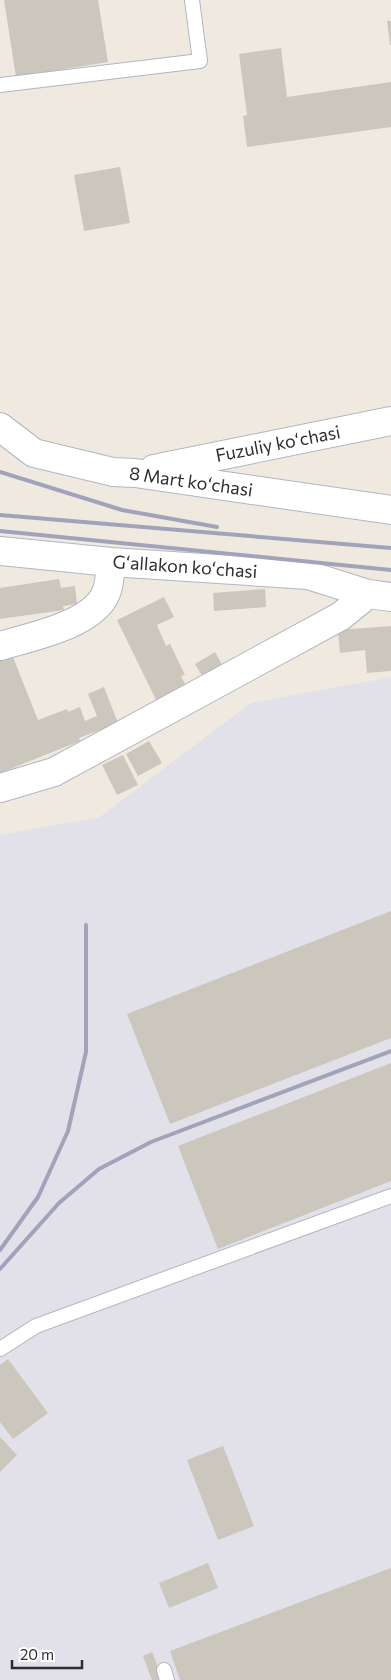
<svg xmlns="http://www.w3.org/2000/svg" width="391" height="1680" font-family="Commissioner,sans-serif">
<rect width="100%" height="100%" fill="#f0e9df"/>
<path fill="#e2e0e8" d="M391,677V1680H0V835L100,817L251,703Z"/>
<path fill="#cbc7bd" d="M4,0H98L108,62L16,77Z
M387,21H391V45H390Z
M281,48L287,97L391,82V127L247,147L243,116L247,115L239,54Z
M120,167L130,223L84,231L74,175Z
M59,579L61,588L75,586L77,604L63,606L64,610L0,619V588Z
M265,589L266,607L214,611L213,593Z
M164,597L174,617L157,625L166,646L170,644L185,675L181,676L189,692L159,706L117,620Z
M391,626V671L367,673L365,650L340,653L338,630Z
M11,652L38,720L67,709L68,712L80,707L85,721L97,716L88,694L104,687L118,723L79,738L80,741L0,773V657Z
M215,652L225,670L205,681L195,664Z
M149,741L162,763L138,776L126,754Z
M123,755L138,785L117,795L102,765Z
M391,911V1038L170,1124L127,1014Z
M391,1063V1181L218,1249L178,1146Z
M8,1359L48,1413L13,1439L0,1422V1365Z
M0,1437L17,1455L0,1472Z
M223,1446L254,1526L218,1540L187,1460Z
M208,1563L218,1588L169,1608L159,1583Z
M391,1568V1680H180L170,1651Z
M152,1652L163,1680H152L143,1656Z"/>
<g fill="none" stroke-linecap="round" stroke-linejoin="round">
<g stroke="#b3b5c2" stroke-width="16">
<path id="lane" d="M0,85L200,61L192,0
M0,1349L36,1326L391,1196
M164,1670L167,1680"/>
</g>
<g stroke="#b3b5c2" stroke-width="30">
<path id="street" d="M0,427L34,453L113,472L135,473L391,510
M154,469L391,421
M0,551L111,562L308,575L368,594L391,597
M0,646C30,637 93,625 106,593C110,584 110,572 111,562
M0,788L54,772L341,616L368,594"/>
</g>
<use href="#lane" stroke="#fff" stroke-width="14"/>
<use href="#street" stroke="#fff" stroke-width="28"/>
<path stroke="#a0a3b9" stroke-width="4" d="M0,472L122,510L217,527
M0,515L391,548
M0,531L391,570
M0,1250L38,1197L68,1131L86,1052V925
M0,1269L59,1203L99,1169L151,1142L391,1051"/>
</g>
<g text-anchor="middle" stroke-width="4" stroke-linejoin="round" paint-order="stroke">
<g font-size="18" fill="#2d2d2d" stroke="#fff">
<text transform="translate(278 444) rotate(-11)" y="6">Fuzuliy koʻchasi</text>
<text transform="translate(191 482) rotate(8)" y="6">8 Mart koʻchasi</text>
<text transform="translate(185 567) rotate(4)" y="6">Gʻallakon koʻchasi</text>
</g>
</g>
<path d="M12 1660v8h70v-8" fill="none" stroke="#2d2d2d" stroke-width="2.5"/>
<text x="20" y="1660" font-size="15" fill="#2d2d2d" stroke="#ffffff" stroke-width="4" paint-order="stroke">20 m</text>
</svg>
